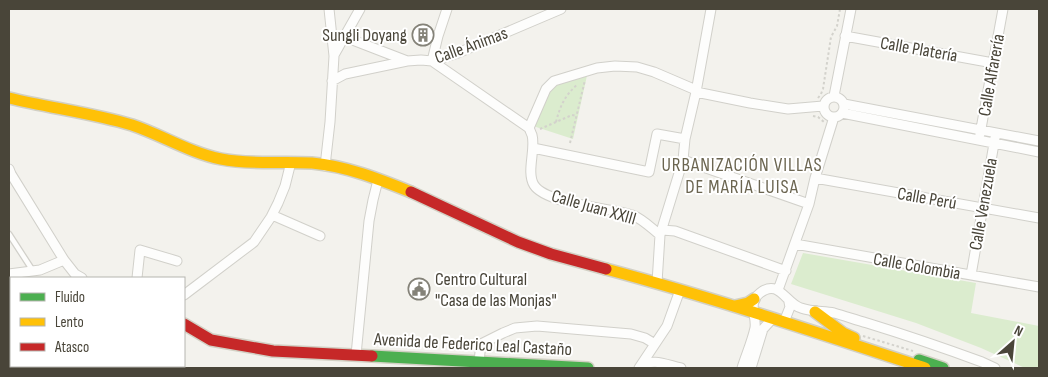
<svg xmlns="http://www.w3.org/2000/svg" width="1048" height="377" font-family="'Sofia Sans Condensed',sans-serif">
<rect width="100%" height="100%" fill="#f3f2ed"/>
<path fill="#dbecce" d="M588,71L573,139L530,125L546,89Z
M803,253L976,283L971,313L1039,326V368H1025L981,348L916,323L791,284Z"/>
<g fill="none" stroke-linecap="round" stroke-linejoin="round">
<g stroke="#d1d0ca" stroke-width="7">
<path id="lane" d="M9,234L33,271"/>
</g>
<g stroke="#d1d0ca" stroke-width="11">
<path id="street" d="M447,9L438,36L432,61L529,128C530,130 531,133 532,135C536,149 526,172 534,185C546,204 611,208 632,215C643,219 651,228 660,235
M845,36L993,63
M345,37L407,61
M334,55L360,9
M332,81L345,74L407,61L421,60L432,61L458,53L561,9
M696,92L750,103L788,109L823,106
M834,96L851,9
M824 107a10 10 0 1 1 20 0a10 10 0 1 1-20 0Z
M844,104L1039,141
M842,113L1039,152
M529,128L546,89L554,81L597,68L615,66L637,67L654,72L696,90
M980,134L1003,9
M533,148L649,172L657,134L685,139
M683,160L809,204
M325,166L330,122L334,56L329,9
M9,169L11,174L64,260L75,274L82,278
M815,178L1039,218
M272,215L320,236
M662,230L675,231L786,271
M795,244L1039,287
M9,274L40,270L64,260
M971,275L995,138
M137,278L140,250L177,261
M657,283L660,235L683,160L685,139L696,92L711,9
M778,290L809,204L815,178L834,117
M184,295L254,242L271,217L278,203L285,186L291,162
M784,322L790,307L789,302
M356,355L369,221L373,200L378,180
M479,361L481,344L503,333L515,328L537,326L631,334L645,338L655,344
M640,367C652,357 667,365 681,368
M108,368L110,366
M639,368L667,326L680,290
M742,368C746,355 752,342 755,328C757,316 747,303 760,293C779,278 786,304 801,308C812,312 823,311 834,313C845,316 856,320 867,323C906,335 944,348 982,362L995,368
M751,368L763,329L773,318"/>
</g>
<g stroke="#d2d0c4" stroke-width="14">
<path id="fast" d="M372,356L588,368
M919,360L943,368"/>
</g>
<g stroke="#d2d0c4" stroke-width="14">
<path id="slow" d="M9,98C50,108 92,113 132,125C162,135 190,153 221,159C251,165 282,161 312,163C346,166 379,179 411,192
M606,269C714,298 819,333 925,368
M735,306L748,303L754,299
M815,312L843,333L854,338"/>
</g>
<g stroke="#d2d0c4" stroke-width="14">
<path id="jam" d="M411,192L518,242L551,254L606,269
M184,324L211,340L273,351L372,356"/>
</g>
<path stroke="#d3d2cc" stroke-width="2" stroke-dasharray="2.5 2.5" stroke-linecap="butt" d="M818,98L821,94L823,89L831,37L837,26L840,9
M813,116L818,117L824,122
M556,122C560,106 565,95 578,84
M540,129L572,115L577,116
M570,143L585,80
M863,336L913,351"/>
<use href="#lane" stroke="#fdfdfc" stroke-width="4.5"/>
<use href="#street" stroke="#fdfdfc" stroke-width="9"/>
<use href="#fast" stroke="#4caf50" stroke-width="11"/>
<use href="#slow" stroke="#ffc107" stroke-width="11"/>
<use href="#jam" stroke="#c62828" stroke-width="11"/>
</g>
<defs>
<g id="building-ring" transform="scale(1.125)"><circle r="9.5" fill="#fff" stroke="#848278" stroke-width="1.5"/><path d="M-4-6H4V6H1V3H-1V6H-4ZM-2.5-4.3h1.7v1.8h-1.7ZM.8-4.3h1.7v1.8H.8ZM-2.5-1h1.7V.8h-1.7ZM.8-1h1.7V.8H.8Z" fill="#848278"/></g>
<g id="civic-ring" transform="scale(1.125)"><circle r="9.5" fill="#fff" stroke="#848278" stroke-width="1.5"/><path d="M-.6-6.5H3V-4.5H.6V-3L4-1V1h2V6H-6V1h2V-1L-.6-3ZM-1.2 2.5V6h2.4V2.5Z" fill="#848278"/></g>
</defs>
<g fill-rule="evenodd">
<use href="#building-ring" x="423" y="35"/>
<use href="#civic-ring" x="419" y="289"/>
</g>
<g text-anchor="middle" stroke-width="4" stroke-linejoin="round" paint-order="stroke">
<g font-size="18" fill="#494539" stroke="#fff" text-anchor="end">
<text x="407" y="41">Sungli Doyang</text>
<text x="435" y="285" text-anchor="start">Centro Cultural<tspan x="435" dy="21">"Casa de las Monjas"</tspan></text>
</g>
<g font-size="18" fill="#494539" stroke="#fff">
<text transform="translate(471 45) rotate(-20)" y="6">Calle Ánimas</text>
<text transform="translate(919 49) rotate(10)" y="6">Calle Platería</text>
<text transform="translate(991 75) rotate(-80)" y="6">Calle Alfarería</text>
<text transform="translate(927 198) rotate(10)" y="6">Calle Perú</text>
<text transform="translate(983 204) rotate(-80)" y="6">Calle Venezuela</text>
<text transform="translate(594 207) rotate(16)" y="6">Calle Juan XXIII</text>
<text transform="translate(917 266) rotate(10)" y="6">Calle Colombia</text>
<text transform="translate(473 344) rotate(3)" y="6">Avenida de Federico Leal Castaño</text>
</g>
<g font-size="19" letter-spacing="1" fill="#6b6550" stroke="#fff">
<text x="742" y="171">URBANIZACIÓN VILLAS<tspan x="742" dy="22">DE MARÍA LUISA</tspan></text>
</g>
</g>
<rect width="1048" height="377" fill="none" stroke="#494539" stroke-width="20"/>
<rect x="10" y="277" width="175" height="90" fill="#ffffff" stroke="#b6b5b0"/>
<rect x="20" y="293" width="25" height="8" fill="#4caf50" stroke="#b6b5b0"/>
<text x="55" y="302" font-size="15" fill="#494539">Fluido</text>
<rect x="20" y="318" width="25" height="8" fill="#ffc107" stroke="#b6b5b0"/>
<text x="55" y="327" font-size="15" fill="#494539">Lento</text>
<rect x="20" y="343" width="25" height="8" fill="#c62828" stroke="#b6b5b0"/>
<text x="55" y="352" font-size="15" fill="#494539">Atasco</text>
<g transform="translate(1013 342) rotate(27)" stroke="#ffffff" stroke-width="4" paint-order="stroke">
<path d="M0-4L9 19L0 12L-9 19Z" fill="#494539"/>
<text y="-8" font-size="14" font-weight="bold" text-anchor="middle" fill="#494539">N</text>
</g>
</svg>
